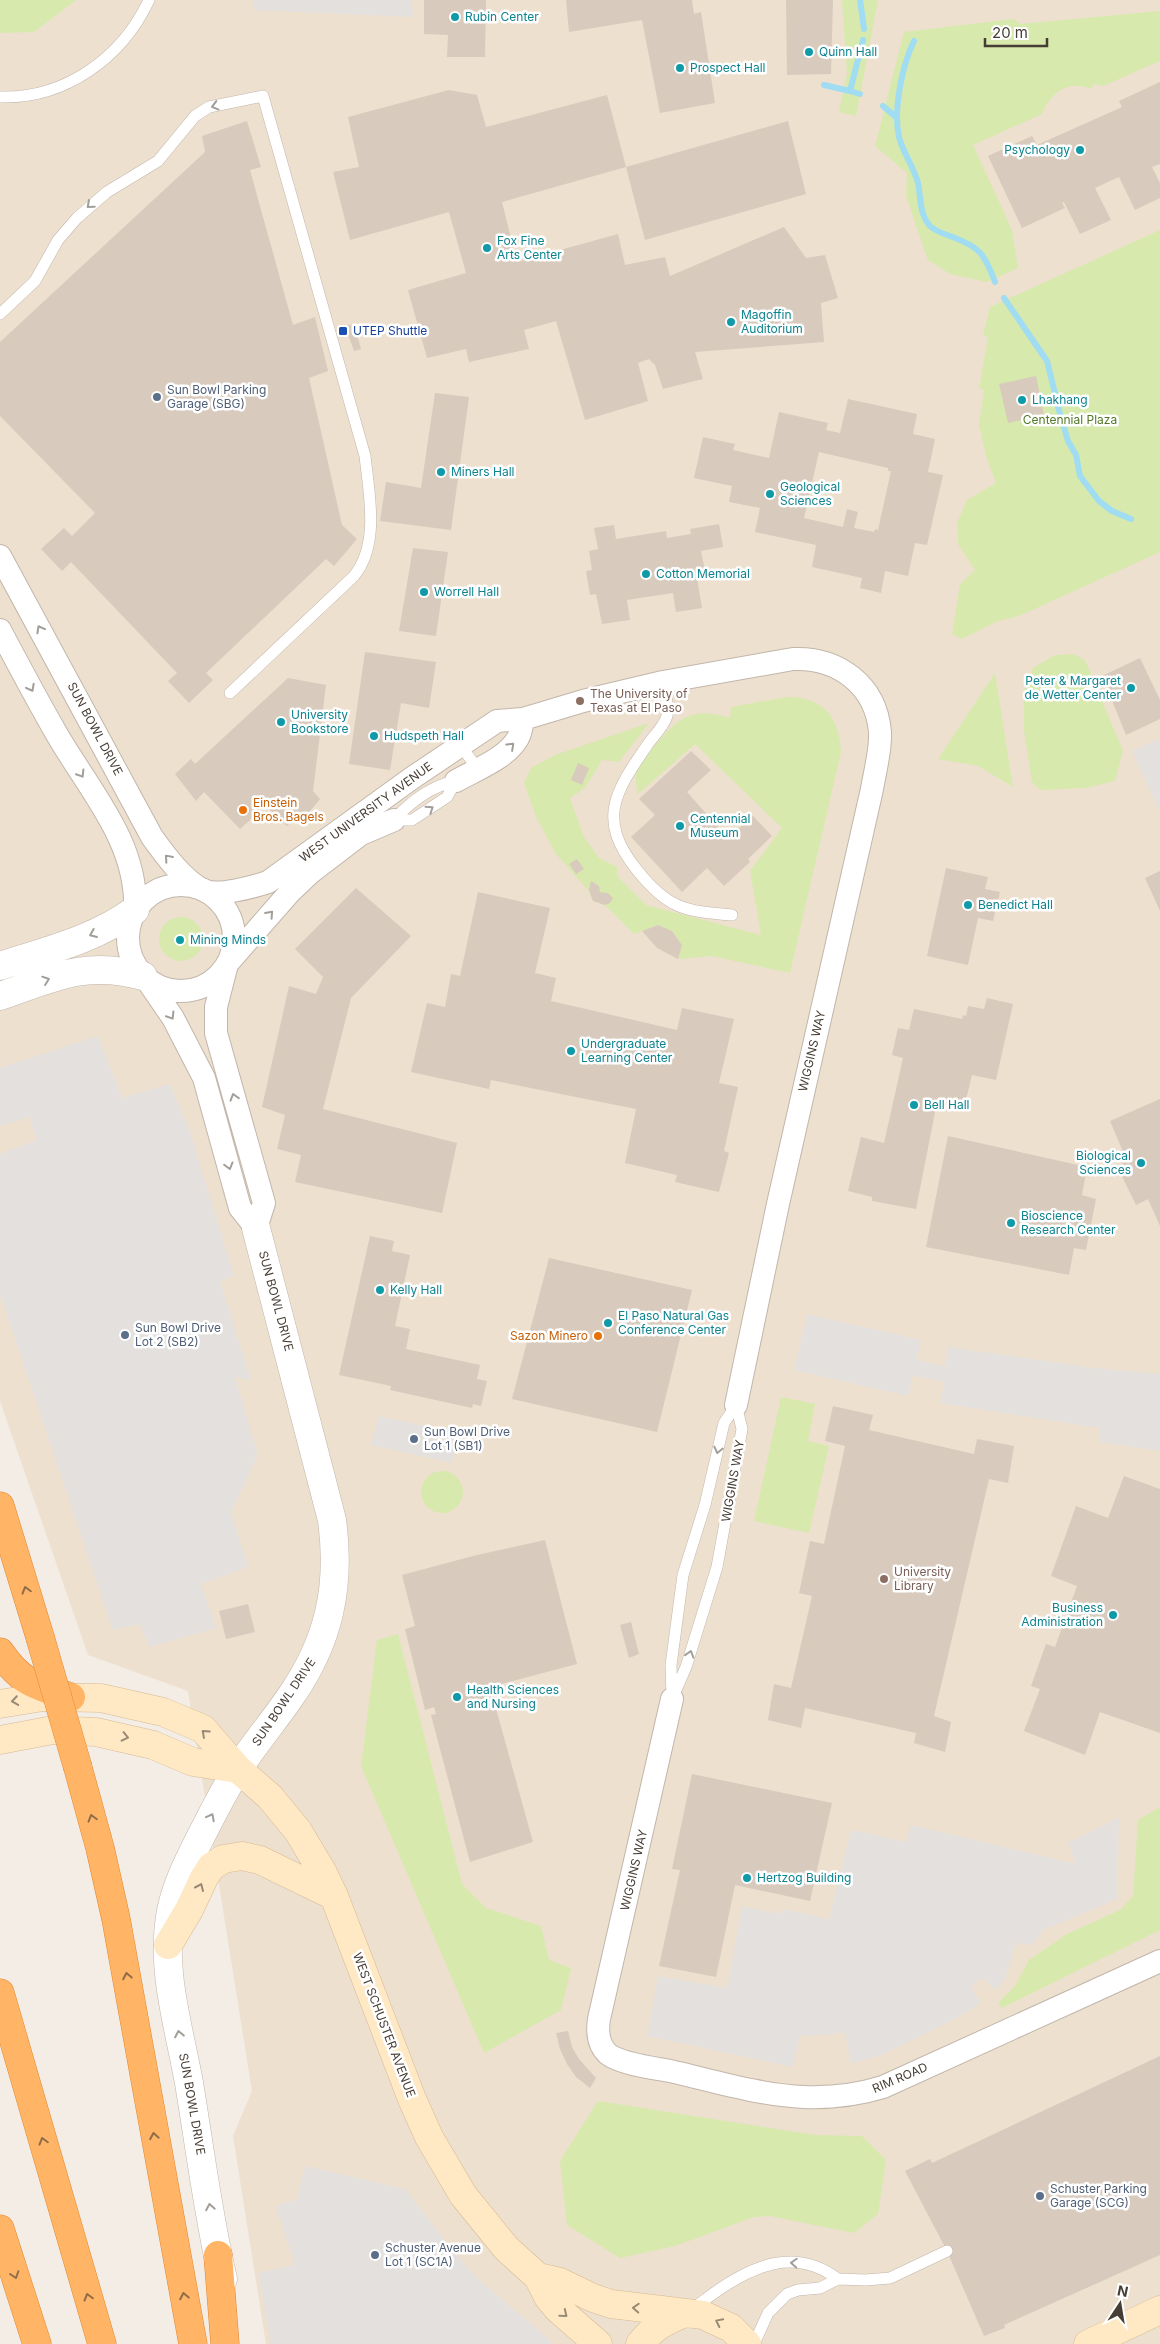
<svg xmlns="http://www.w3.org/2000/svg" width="1160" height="2344" font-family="Inter,sans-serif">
<rect width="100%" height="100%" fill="#f3ede5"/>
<path fill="#ede0cf" d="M0,0H1160V2344H266L233,2136L252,2091L188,1691L88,1655L0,1401Z"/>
<path fill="#d7e9ad" d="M0,0H76L34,32L0,33Z
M842,0H878L856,116L839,112L847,74Z
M1160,11V61L1103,86L1094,84L1091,89C1067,79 1050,94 1042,114L973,145L1012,230L1018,268L987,282L950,274L928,260L906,196L907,173L875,146L904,32L1013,19L1020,24Z
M1160,230V552L1019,616L998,621L962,639L952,634L960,584L975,570L958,544L957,523L967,500L996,483L986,456L979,425L984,390L979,388L988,338L983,335L990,307Z
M1073,654L1085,660L1123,751L1115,781L1086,788L1040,790L1032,782L1024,731V690L1033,668L1055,655Z
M995,673L1013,787L978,766L938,759Z
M787,697C824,697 839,717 841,752L790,973L712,956L678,959L682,945L672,931L658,925L634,934L605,905L593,901L588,890L556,854L536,817L524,783L531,768L555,755L649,723L619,762L602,760L585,788L570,798L584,837L599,858L617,867V876L646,905L761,935L750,871L782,828L695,744L638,794C637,788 635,780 636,775C637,764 645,756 652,749C677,720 689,705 730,718L731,707Z
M159 939a22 22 0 1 1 44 0a22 22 0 1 1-44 0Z
M781,1397L815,1404L808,1441L829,1446L809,1533L754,1521Z
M421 1492a21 21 0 1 1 42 0a21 21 0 1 1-42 0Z
M398,1634L462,1884L486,1908L541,1926L549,1960L571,1968L561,2010L484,2053L361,1766L377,1640Z
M1160,1807V1930L1002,2008L998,2003L1015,1986L1029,1960L1067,1934L1120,1910L1133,1896L1138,1820Z
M598,2101L815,2135L862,2136L886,2160L878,2214L854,2233L770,2216L754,2217L675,2246L620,2258L567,2225L560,2161Z"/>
<path fill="#e4e0de" d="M252,0H412L413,17L255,10Z
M1160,738V810H1159L1132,751Z
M98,1036L122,1098L170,1084L190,1132L234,1276L220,1281L251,1380L235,1377L258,1455L231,1512L248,1567L201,1584L216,1628L149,1647L140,1624L113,1630L0,1294V1154L37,1140L29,1117L0,1126V1068Z
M807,1314L921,1340L917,1360L945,1367L948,1347L1095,1368L1160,1374V1451L1099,1442L1100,1428L940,1403L944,1382L913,1375L908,1396L794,1370Z
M379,1416L456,1433L452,1463L371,1445Z
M1119,1818L1117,1899L1043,1930L1033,1945L1016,1943L1004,1981L996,1990L982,1978L971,1987L981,2003L953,2020L884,2054L851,2064L845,2033L800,2036L793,2067L647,2036L658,1976L727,1988L742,1906L780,1914L783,1909L829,1919L851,1830L906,1842L911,1825L1076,1864L1068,1843Z
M305,2166L405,2189L448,2245L477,2278L552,2342L551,2344H271L258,2273L295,2265L276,2206L297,2199Z"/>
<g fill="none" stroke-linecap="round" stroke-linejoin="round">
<path stroke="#a0dcf2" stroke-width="6" d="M860,0L864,29
M914,41C902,65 893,111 899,137C903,153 914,167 918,183C921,197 919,214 930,226C935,231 944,234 950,236C980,247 984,253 995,282
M824,85L850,91
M860,94L850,91L863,40
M883,106L897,118
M1004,298L1047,361L1060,414L1068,441L1076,455L1080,476L1099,501L1112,511L1131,519"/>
</g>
<path fill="#d8cabd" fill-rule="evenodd" d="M424,0H486L485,57H447L448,35L424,34Z
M566,0H692L694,14L701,12L715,103L660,113L642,20L569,32Z
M786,0H833L831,74L787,75Z
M1160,82V164L1152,167L1160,183V198L1135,210L1119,177L1095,188L1111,220L1080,234L1064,202L1062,203L1065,208L1022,228L988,156L1032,136L1037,145L1122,107L1119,101Z
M449,90L477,95L486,127L607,95L626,167L502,202L517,262L618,234L625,265L665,257L670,276L784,227L806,258L825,255L838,298L821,303L824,342L695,352L703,379L663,389L655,365L649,359L638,363L648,401L585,420L556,321L524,330L529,349L469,362L466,349L427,358L408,290L466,273L449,212L350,240L333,172L359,167L348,117Z
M247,121L261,167L250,170L293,325L315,317L328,371L309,378L342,525L357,539L334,566L326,559L206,673L213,680L189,703L168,681L177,673L71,562L62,571L41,549L64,528L72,536L95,513L0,416V342L205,152L202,136Z
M788,121L806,194L645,240L626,167Z
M354,324L361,349L354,351L345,326Z
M1036,376L1044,415L1008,423L999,384Z
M435,393L469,397L451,530L380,521L386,482L421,488Z
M848,399L917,414L913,434L935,439L928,472L943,475L927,545L915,543L908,576L885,571L881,593L860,588L862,578L812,567L816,545L755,532L760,508L729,502L732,486L694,478L703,437L735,444L733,450L769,458L779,412L828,423L826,430L840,433ZM819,452L888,468V471H891L878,530L875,529L874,532L854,528L858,512L847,509L843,527L804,518Z
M719,524L723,547L701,551L706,576L697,578L702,608L676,612L673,593L627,600L630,620L602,624L596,594L590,595L586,571L592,570L589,551L598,549L594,528L614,525L616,539L666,531L667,538L691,534L690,529Z
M413,548L448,552L436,636L399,631Z
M365,652L436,662L429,708L401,703L390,770L349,764Z
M1140,658L1160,700V719L1126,735L1102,676Z
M288,678L326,685L313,791L320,799L305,817L300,813L287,826L266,806L240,829L204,792L196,801L175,774L191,759L195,764Z
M691,751L711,770L687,792L728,838L753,816L772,836L748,859L750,862L724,886L707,868L682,892L631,837L655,815L639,799Z
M578,763L589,768L582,785L571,780Z
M577,859L584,869L576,874L569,864Z
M946,868L988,877L985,889L1000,892L993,921L978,918L968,965L927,956Z
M1160,871V911L1145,878Z
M591,881L599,886L600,892L608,893L613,898L610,903L605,905L593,901L589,890Z
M356,888L411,936L351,998L323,1109L457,1143L442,1213L295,1182L301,1155L277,1149L285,1115L262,1107L289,986L316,994L323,977L295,949Z
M478,892L550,908L535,973L556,978L551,1001L677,1030L682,1008L734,1019L719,1083L738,1087L724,1151L729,1153L719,1192L675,1182L677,1175L625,1163L636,1109L491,1080L489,1089L411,1072L427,1003L445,1007L451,974L460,976Z
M658,925L672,931L682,945L678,959L657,948L642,931Z
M987,998L1013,1004L996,1080L972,1075L964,1108L937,1102L916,1209L872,1201V1197L848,1191L861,1137L884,1143L903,1058L892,1055L898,1028L909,1030L914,1009L962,1019L963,1015L966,1016L968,1006L984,1009Z
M1160,1099V1226L1148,1199L1136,1205L1117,1166L1127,1161L1110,1121Z
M948,1136L1087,1167L1082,1195L1096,1199L1086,1250L1074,1248L1069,1275L926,1247Z
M370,1236L394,1241L392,1251L410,1255L395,1326L410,1329L406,1349L480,1365L477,1379L487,1381L481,1406L473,1404L472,1408L390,1390L391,1386L339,1375Z
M549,1258L692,1290L657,1432L512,1399Z
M833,1406L873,1415L869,1430L974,1454L977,1439L1014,1446L1008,1483L989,1479L934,1716L951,1722L945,1752L914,1743L916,1733L805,1708L801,1728L768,1720L774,1684L791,1688L812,1596L799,1593L810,1541L824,1544L845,1446L825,1441Z
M1124,1476L1160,1489V1733L1100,1712L1085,1755L1024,1731L1040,1689L1031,1686L1046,1644L1055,1647L1077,1586L1051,1576L1076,1506L1108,1518Z
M545,1540L577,1664L490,1687L533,1842L470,1862L431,1715L436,1714L434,1707L425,1710L405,1629L415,1626L402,1575L473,1556Z
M248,1604L255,1632L226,1639L219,1611Z
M631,1622L639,1654L629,1658L620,1625Z
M692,1774L832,1803L810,1901L735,1885L716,1977L659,1966L680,1870L672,1869Z
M568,2031L572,2047L579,2059L596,2078L590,2088L576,2077L567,2064L560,2049L556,2033Z
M1160,2056V2255L1004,2325L1005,2328L984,2336L947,2251L905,2171L930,2159L932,2163Z"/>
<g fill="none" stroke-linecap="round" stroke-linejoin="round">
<g stroke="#c2b6ab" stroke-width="12">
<path id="service" d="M0,97C65,99 122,58 149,0
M0,314L35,281L58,240L77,218L107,192L158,161L195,116L209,107L263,96L365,456C369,494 380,544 354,576L230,693
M663,682C665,692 669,705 667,716C664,726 654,736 648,744C615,792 596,819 637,870C668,909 684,911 732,915
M460,745L478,769
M394,820H412L447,797L456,781
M394,820C411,801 431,786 456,781
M672,1696L671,1665L683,1575L705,1505L724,1423L736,1405
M672,1699L686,1667L717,1567L742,1429L736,1405
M692,2309C700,2304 707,2298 714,2293C754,2265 795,2247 838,2279
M754,2344L768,2313L787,2294L798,2290L820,2288L838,2279L866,2280L890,2278L947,2251"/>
</g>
<g stroke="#c2b6ab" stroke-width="24">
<path id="minor" d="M0,556L152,837C165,855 183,880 203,890C217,897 253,887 268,882L412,778L497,721L523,719L583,701L663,682L793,659C838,657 876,685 880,732C881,750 875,771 872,789L778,1204L736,1405
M0,630C18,664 36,698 55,731C87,788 138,841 135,910
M456,781C475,770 506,759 518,738C521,733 522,726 523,719
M128 938a53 53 0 1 1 106 0a53 53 0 1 1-106 0Z
M147,980L173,1018L204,1078L240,1208L256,1228
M256,1228L264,1203L216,1033V1007L227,964L290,892L310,873L361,834L394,820
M672,1699L599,2019C597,2032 598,2045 608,2054C621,2064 654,2068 670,2071C714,2081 759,2095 804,2097C831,2098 857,2095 883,2087L1160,1961"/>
</g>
<g stroke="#c2b6ab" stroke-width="29">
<path id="tertiary" d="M0,966C46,951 96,939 135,910
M0,996C53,978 86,960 143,976
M223,2279C208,2215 200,2149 189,2083C179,2027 160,1969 171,1911C176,1885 189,1860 201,1836C213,1813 224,1790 238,1769C254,1744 274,1721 291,1696C329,1641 341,1587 332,1520L256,1228"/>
</g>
<g stroke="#d5ba94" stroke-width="29">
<path id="secondary" d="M0,1704L43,1697L101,1698L163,1712L203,1729L238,1769L270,1797L298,1831L323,1873L334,1896L412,2099L429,2137L463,2195L506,2248L538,2277L560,2282L593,2298L611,2304L703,2315L731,2328L747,2344
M0,1740L53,1730L96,1732L153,1745L193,1762L238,1769
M168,1945L189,1910L204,1878L211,1867L223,1859L242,1856L260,1860L334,1896
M538,2277L548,2297L557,2308L598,2344
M640,2344C652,2328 667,2320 685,2313
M1088,2344L1160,2310"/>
</g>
<g stroke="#e18731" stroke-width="29">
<path id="motorway" d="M0,1506L40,1637
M0,1652C21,1683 36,1686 71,1697
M78,1768L100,1848L116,1919L193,2344
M0,1993L102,2344
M0,2229L37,2344
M218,2255L225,2344"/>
</g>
<use href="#service" stroke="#fff" stroke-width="11"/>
<use href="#minor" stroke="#fff" stroke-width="22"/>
<use href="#tertiary" stroke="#fff" stroke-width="28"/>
<use href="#secondary" stroke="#ffe8c4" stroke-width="28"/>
<use href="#motorway" stroke="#ffb565" stroke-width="28"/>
<g stroke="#e18731" stroke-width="29" stroke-linecap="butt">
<path id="motorway-bridge" d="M40,1637L78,1768"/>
</g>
<use href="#motorway-bridge" stroke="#ffb565" stroke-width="28"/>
</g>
<defs><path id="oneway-chevron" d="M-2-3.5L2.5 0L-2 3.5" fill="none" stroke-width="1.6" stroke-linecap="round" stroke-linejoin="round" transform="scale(1.25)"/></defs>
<g stroke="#a29e9a">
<use href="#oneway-chevron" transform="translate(215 106) rotate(165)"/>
<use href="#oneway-chevron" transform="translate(90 205) rotate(139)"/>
<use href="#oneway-chevron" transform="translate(40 629) rotate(-119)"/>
<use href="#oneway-chevron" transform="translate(31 688) rotate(62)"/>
<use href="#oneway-chevron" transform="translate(511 746) rotate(-43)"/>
<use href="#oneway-chevron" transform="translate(81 774) rotate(58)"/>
<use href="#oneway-chevron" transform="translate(430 809) rotate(-34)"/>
<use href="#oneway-chevron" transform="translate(168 858) rotate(-131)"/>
<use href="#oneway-chevron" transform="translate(270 914) rotate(-48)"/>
<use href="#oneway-chevron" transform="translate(93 934) rotate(157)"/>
<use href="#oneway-chevron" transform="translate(46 980) rotate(-19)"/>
<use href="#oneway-chevron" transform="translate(171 1016) rotate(58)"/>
<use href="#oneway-chevron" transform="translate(234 1097) rotate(-106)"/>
<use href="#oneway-chevron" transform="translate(229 1166) rotate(75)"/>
<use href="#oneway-chevron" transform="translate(718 1450) rotate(103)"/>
<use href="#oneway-chevron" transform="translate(690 1654) rotate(-73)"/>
<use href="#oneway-chevron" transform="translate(211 1817) rotate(-62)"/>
<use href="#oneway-chevron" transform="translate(179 2034) rotate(-101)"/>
<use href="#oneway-chevron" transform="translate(210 2207) rotate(-100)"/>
<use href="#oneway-chevron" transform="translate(794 2263) rotate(-177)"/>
</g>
<g stroke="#906d48">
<use href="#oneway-chevron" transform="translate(26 1590) rotate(-106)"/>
<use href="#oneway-chevron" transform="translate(92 1818) rotate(-106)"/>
<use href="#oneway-chevron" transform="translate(127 1976) rotate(-101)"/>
<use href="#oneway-chevron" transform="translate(154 2136) rotate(-100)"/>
<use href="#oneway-chevron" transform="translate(43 2141) rotate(-106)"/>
<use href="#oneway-chevron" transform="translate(15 2275) rotate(72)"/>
<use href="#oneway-chevron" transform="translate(184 2296) rotate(-101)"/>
<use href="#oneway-chevron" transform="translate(88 2297) rotate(-106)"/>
</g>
<g stroke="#998a75">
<use href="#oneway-chevron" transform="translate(15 1701) rotate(171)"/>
<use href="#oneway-chevron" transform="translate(205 1733) rotate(-138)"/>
<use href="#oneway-chevron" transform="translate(125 1737) rotate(13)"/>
<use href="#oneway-chevron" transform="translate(200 1887) rotate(-66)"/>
<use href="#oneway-chevron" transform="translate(636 2308) rotate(-177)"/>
<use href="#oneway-chevron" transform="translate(564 2314) rotate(39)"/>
<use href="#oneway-chevron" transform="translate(719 2322) rotate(-154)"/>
</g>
<g fill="#0f9aa8" stroke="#fff" stroke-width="2">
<circle cx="455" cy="17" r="5"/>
<circle cx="809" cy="52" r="5"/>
<circle cx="680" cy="68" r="5"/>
<circle cx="1080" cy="150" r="5"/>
<circle cx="487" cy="248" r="5"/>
<circle cx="731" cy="322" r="5"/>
<circle cx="1022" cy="400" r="5"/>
<circle cx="441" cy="472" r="5"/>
<circle cx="770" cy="494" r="5"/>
<circle cx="646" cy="574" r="5"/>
<circle cx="424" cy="592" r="5"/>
<circle cx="1131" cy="688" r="5"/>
<circle cx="281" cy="722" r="5"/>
<circle cx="374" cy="736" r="5"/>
<circle cx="680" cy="826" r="5"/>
<circle cx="968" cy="905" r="5"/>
<circle cx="180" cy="940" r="5"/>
<circle cx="571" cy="1051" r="5"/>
<circle cx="914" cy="1105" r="5"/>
<circle cx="1141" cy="1163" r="5"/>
<circle cx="1011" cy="1223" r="5"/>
<circle cx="380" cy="1290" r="5"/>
<circle cx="608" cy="1323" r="5"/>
<circle cx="1113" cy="1615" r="5"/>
<circle cx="457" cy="1697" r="5"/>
<circle cx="747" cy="1878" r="5"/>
</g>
<rect fill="#1a4fb4" stroke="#fff" stroke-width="2" x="338" y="326" width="10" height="10" rx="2.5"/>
<g fill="#5c6f8a" stroke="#fff" stroke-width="2">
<circle cx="157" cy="397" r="5"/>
<circle cx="125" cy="1335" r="5"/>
<circle cx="414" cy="1439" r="5"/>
<circle cx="1040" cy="2196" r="5"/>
<circle cx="375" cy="2255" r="5"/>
</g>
<g fill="#8d6e63" stroke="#fff" stroke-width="2">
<circle cx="580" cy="701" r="5"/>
<circle cx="884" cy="1579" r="5"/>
</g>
<g fill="#e8710a" stroke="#fff" stroke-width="2">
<circle cx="243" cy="810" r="5"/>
<circle cx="598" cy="1336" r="5"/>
</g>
<g text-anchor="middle" stroke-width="5" stroke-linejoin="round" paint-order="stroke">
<g font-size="12" fill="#0d838f" stroke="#fff" text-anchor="start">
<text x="465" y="21">Rubin Center</text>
<text x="819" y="56">Quinn Hall</text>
<text x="690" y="72">Prospect Hall</text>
<text x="1070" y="154" text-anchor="end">Psychology</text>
<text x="497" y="245">Fox Fine<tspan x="497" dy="14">Arts Center</tspan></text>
<text x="741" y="319">Magoffin<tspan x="741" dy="14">Auditorium</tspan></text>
<text x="1032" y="404">Lhakhang</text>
<text x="451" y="476">Miners Hall</text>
<text x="780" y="491">Geological<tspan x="780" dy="14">Sciences</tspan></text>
<text x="656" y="578">Cotton Memorial</text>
<text x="434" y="596">Worrell Hall</text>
<text x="1121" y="685" text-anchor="end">Peter &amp; Margaret<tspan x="1121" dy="14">de Wetter Center</tspan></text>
<text x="291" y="719">University<tspan x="291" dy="14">Bookstore</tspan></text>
<text x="384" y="740">Hudspeth Hall</text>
<text x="690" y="823">Centennial<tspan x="690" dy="14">Museum</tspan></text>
<text x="978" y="909">Benedict Hall</text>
<text x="190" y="944">Mining Minds</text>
<text x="581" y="1048">Undergraduate<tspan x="581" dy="14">Learning Center</tspan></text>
<text x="924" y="1109">Bell Hall</text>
<text x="1131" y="1160" text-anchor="end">Biological<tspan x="1131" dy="14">Sciences</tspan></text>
<text x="1021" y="1220">Bioscience<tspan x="1021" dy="14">Research Center</tspan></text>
<text x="390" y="1294">Kelly Hall</text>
<text x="618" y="1320">El Paso Natural Gas<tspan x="618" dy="14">Conference Center</tspan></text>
<text x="1103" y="1612" text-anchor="end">Business<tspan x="1103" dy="14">Administration</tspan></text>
<text x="467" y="1694">Health Sciences<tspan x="467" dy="14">and Nursing</tspan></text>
<text x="757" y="1882">Hertzog Building</text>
</g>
<g font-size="12" fill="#164399" stroke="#fff" text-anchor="start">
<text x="353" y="335">UTEP Shuttle</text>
</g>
<g font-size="12" fill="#4e5e75" stroke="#fff" text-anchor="start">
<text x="167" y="394">Sun Bowl Parking<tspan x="167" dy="14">Garage (SBG)</tspan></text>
<text x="135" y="1332">Sun Bowl Drive<tspan x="135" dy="14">Lot 2 (SB2)</tspan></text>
<text x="424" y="1436">Sun Bowl Drive<tspan x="424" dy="14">Lot 1 (SB1)</tspan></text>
<text x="1050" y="2193">Schuster Parking<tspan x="1050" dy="14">Garage (SCG)</tspan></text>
<text x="385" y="2252">Schuster Avenue<tspan x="385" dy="14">Lot 1 (SC1A)</tspan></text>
</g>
<g font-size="12" fill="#527926" stroke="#fff">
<text x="1070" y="424">Centennial Plaza</text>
</g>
<g font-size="12" fill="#785e54" stroke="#fff" text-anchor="start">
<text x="590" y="698">The University of<tspan x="590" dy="14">Texas at El Paso</tspan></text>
<text x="894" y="1576">University<tspan x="894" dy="14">Library</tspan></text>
</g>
<g font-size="12" fill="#463d35" stroke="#fff">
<text transform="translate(95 729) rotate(62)" y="4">SUN BOWL DRIVE</text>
<text transform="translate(366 812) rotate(-36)" y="4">WEST UNIVERSITY AVENUE</text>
<text transform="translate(812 1051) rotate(-77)" y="4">WIGGINS WAY</text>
<text transform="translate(276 1301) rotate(75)" y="4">SUN BOWL DRIVE</text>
<text transform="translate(733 1481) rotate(-80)" y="4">WIGGINS WAY</text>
<text transform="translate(284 1702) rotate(-56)" y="4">SUN BOWL DRIVE</text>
<text transform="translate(634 1870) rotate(-77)" y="4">WIGGINS WAY</text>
<text transform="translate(384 2025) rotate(69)" y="4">WEST SCHUSTER AVENUE</text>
<text transform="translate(900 2078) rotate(-23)" y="4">RIM ROAD</text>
<text transform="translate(192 2104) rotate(80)" y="4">SUN BOWL DRIVE</text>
</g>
<g font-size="12" fill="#c56008" stroke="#fff" text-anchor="start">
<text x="253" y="807">Einstein<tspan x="253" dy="14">Bros. Bagels</tspan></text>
<text x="588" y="1340" text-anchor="end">Sazon Minero</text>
</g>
</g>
<g transform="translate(1120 2304) rotate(12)" stroke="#ffffff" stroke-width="4" paint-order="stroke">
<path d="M0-4L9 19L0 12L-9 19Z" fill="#463d35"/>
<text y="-8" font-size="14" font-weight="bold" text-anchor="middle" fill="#463d35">N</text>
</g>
<path d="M985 38v8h62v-8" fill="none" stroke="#463d35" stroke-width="2.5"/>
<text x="992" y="38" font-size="15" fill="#463d35" stroke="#ffffff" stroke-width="4" paint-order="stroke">20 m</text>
</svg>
